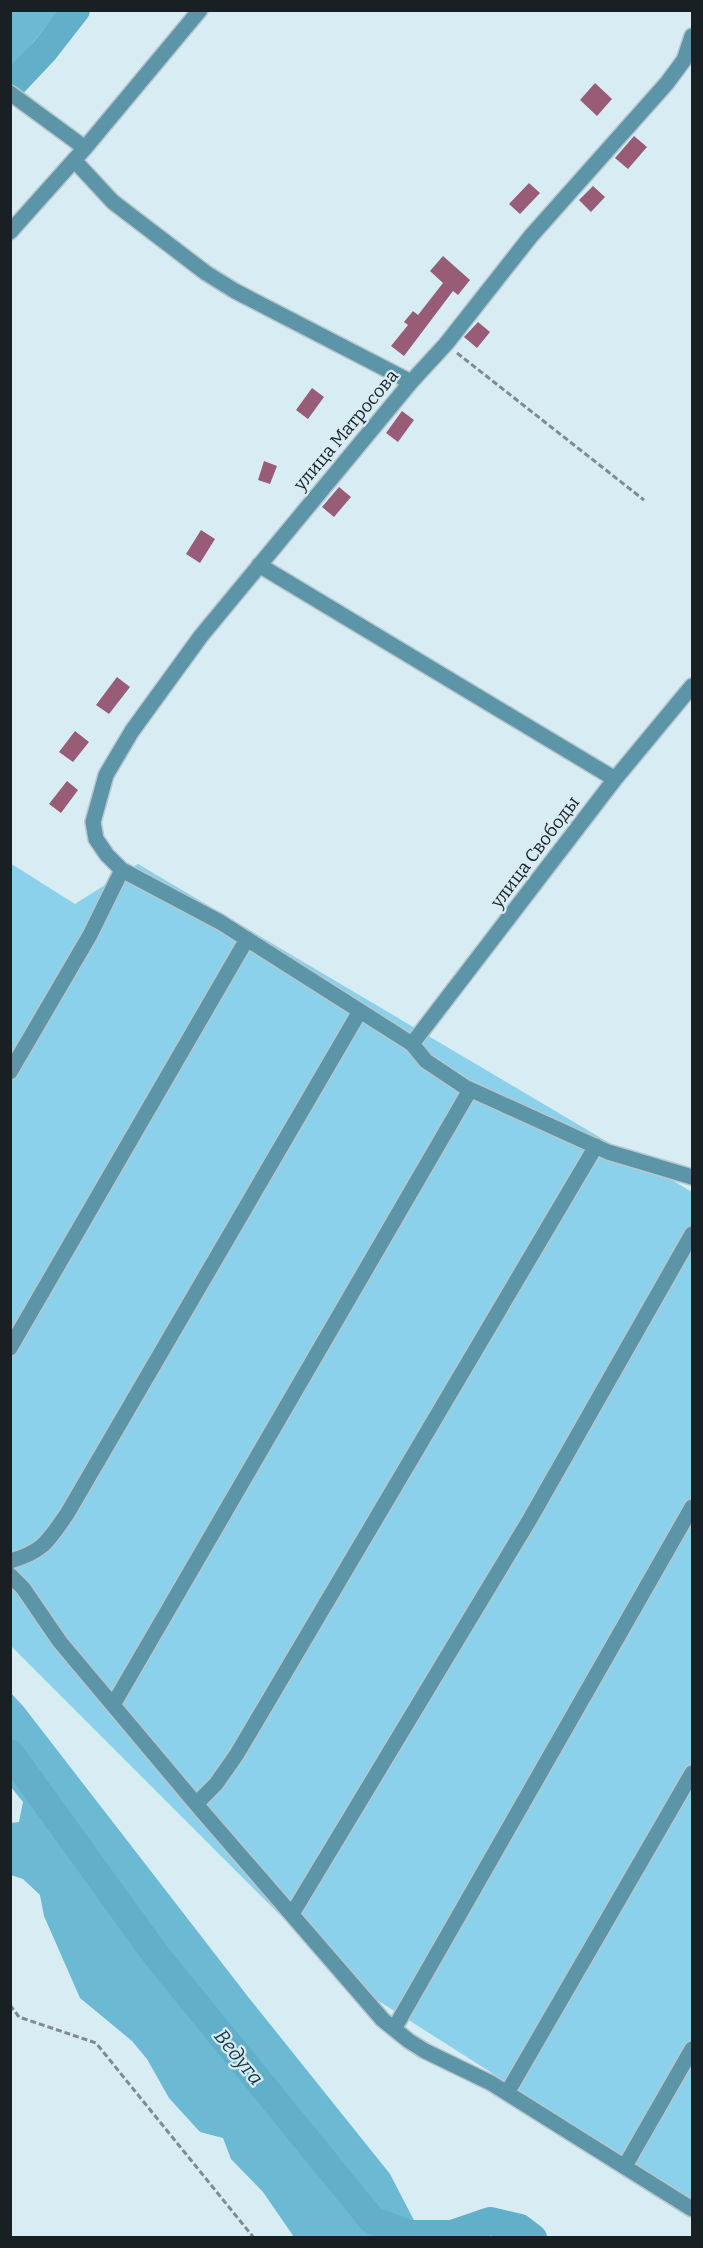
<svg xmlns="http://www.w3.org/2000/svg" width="703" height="2248" font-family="Bitter,serif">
<rect width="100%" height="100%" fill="#d8ecf3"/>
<path fill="#8bd1eb" d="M10,863L75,904L138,864L692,1192V2200L344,1979L11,1646Z"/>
<path fill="#6cb9d4" d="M11,10L58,11L18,61L11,65Z
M10,1692L23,1706L249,1998L390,2174L419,2230L427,2237H294L263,2192L231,2159L223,2138L200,2132L169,2098L147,2059L132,2041L80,1998L44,1916L40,1895L23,1879L11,1875V1823L19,1822L23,1802L11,1787Z"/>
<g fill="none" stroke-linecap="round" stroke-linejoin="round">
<path stroke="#62afc9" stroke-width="28" d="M10,87L44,51L76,10
M10,1753L156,1955L372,2220L409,2234H452L490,2221L520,2228L533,2238"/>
</g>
<path fill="#985c77" d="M595,83L612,99L597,116L580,100Z
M634,136L647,147L628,169L615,158Z
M529,183L540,193L520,214L509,204Z
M593,186L605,197L591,212L579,200Z
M443,256L470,280L458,295L453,291L404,356L391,346L408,325L404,322L413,311L418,315L443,283L430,271Z
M478,322L490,332L477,348L464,337Z
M312,388L324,397L308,419L296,410Z
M402,411L414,420L398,442L386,433Z
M264,461L277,466L270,484L258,480Z
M339,487L351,497L334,517L322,507Z
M201,530L215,539L200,563L186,554Z
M117,677L130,687L109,714L96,705Z
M75,731L89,742L73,762L59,752Z
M67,781L78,790L61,813L49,804Z"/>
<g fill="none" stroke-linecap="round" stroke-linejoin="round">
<g stroke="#b6c7ce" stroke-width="18">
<path id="minor" d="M692,36L684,60L667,83L531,236L446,344L411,382L201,636L132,731L106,775L93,822L96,839L107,855L122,870L220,922L412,1044L426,1061L465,1087L608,1152L692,1177
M10,93L85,148
M74,160L113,202L206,273L235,291L411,382
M10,232L85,148L200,10
M259,565L615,779
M412,1044L615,779L692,686
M10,1072L90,935L122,870
M10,1348L247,939
M10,1561C43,1552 48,1541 67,1514L360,1011
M10,1575L23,1588L60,1642L202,1811L383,2020L409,2041L425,2051L491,2083L692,2209
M113,1705L470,1090
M196,1804L216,1784L237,1754L596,1146
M292,1914L530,1519L692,1234
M394,2029L692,1507
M507,2093L692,1773
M625,2166L692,2049"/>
</g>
<path stroke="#7e8c91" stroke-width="3" stroke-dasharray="6 3" stroke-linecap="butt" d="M457,353L644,500
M10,2005L19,2017L96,2043L254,2238"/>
<use href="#minor" stroke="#5d95a8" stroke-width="15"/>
</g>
<g text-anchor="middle" stroke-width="4.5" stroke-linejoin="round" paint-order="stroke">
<g font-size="18" fill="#192023" stroke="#d8ecf3">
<text transform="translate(346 430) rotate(-50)" y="6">улица Матросова</text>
<text transform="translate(535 852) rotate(-53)" y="6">улица Свободы</text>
</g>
<g font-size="20" font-style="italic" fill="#153945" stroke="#d8ecf3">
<text transform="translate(239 2057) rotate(51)" y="7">Ведуга</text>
</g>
</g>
<rect width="703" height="2248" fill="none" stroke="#192023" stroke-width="24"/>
</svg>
